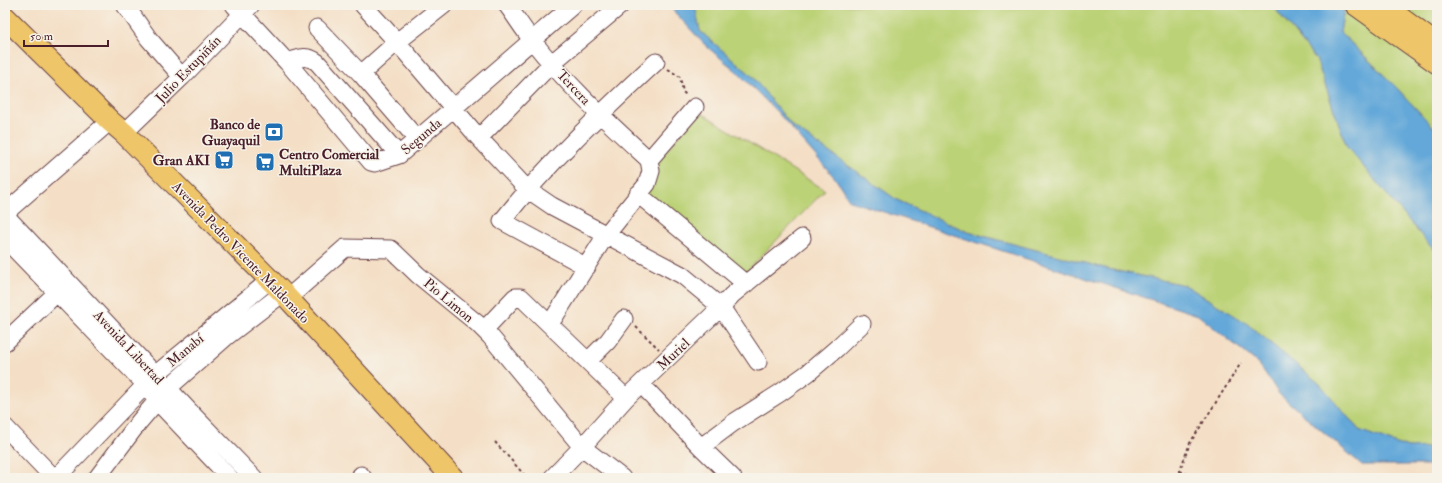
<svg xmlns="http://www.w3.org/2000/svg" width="1442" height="483" font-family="'IM FELL Double Pica',serif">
<rect width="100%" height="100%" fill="#f7f3e8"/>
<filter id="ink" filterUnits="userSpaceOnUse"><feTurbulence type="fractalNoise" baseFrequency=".025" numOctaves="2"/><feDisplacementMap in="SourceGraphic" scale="8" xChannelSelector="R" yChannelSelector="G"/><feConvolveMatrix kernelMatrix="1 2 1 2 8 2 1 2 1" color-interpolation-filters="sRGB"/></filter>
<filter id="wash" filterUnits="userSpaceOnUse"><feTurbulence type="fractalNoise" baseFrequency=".012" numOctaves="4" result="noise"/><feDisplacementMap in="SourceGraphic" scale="16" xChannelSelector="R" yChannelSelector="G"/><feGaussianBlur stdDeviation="0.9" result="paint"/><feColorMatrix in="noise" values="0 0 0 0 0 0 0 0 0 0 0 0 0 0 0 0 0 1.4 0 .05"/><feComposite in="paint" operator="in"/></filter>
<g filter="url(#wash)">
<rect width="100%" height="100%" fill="#f4dfc6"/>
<path fill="#bbd276" stroke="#827850" d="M695,5H1276L1277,11L1316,59L1347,147L1437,254V447L1408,448L1359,430L1320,384L1245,322L1185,285L1108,269L968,232L897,200L792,126L751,75L700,31Z
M1345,5H1437V131L1394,85L1340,32Z
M700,112L825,190L745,273L645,192L657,161Z"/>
<path fill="#63a8d9" stroke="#566482" d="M668,5H695L700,31L751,75L792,126L897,200L968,232L1108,269L1185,285L1245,322L1320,384L1359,430L1408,448L1437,447V465H1362L1279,394L1259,364L1198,315L850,201L835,178L778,113L735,70L706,46Z
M1276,5H1345L1340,32L1394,85L1437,131V254L1347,147L1316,59L1277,11Z"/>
</g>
<g filter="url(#ink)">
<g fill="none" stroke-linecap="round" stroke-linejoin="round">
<g stroke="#643c42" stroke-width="19">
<path id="minor" d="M125,5L149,39L182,77
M234,5L287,62L371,162L375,163L399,155L573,5
M363,5L397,42L479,138L527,189L552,206L682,275L721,307L758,362
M507,5C516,17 523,29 532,40C566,84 608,122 649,160
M317,28L361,74L417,139
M287,62C300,58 306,54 317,62L399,155
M361,74L397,42L444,5
M124,133L182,77L251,5
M479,138L552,63L621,5
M638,194L746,284
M5,213L110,121
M5,215L194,416L254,478
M5,239L145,384L157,401L230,478
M587,267L502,221C548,163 602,112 656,62
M288,298L345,248L391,249L418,275L478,324L490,336L582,447L622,478
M550,324L606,235L647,184L651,171L649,160L695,107
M484,330L515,297H521L626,398
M5,342L65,285
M588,361L608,341L624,319
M641,384L701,447L733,478
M5,427L54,478
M701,447L733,423L780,393L808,373L837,348L862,324
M361,475L363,478
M56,478L155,375L270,280
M97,478L139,422L168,388L226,337L283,293
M552,478L582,447L626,398L721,307L732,295L802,238"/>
</g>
<g stroke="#643c42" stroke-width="23">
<path id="major" d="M1356,5L1437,63
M1383,5L1437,45
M5,17L110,121L124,133L283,293L453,478"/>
</g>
<path stroke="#643c42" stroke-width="2" stroke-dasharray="3 3" stroke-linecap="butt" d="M668,69L680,77L683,92L687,96
M636,327L659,349
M495,442L527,478
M1180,471L1197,478
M1177,478L1190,443L1241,363"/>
<use href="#minor" stroke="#fff" stroke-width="17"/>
<use href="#major" stroke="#eec569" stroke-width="21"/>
</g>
</g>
<defs>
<g id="bank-square" transform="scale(1)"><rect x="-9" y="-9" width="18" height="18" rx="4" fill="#1f6fb2" stroke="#f7f3e8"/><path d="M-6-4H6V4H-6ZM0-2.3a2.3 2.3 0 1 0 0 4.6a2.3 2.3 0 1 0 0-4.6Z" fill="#fff"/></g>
<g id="supermarket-square" transform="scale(1)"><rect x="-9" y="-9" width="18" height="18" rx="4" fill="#1f6fb2" stroke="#f7f3e8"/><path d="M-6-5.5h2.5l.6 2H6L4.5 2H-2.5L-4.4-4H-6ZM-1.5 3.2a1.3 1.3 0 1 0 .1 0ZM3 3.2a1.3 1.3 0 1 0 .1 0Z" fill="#fff"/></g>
</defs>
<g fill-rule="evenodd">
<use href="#bank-square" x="274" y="132"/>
<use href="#supermarket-square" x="224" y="160"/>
<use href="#supermarket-square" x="265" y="162"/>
</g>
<g text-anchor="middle" stroke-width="3" stroke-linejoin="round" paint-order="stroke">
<g font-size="14" fill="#4a1f2b" stroke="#f7f3e8">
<text transform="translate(188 69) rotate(-46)" y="5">Julio Estupiñán</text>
<text transform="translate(574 87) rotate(47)" y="5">Tercera</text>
<text transform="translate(421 136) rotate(-40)" y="5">Segunda</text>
<text transform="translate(241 252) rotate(46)" y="5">Avenida Pedro Vicente Maldonado</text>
<text transform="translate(449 300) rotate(40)" y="5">Pio Limon</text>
<text transform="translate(129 347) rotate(47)" y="5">Avenida Libertad</text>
<text transform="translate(185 350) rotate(-40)" y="5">Manabí</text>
<text transform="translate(673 354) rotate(-44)" y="5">Muriel</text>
</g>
<g font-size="14" font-weight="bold" fill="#4a1f2b" stroke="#f7f3e8" text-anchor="end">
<text x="260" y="129">Banco de<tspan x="260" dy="16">Guayaquil</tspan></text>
<text x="279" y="159" text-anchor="start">Centro Comercial<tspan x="279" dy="16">MultiPlaza</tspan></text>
<text x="210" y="165">Gran AKI</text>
</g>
</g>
<rect width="1442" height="483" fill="none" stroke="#f7f3e8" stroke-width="20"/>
<path d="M24 40v6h84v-6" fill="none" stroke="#4a1f2b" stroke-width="2"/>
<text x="30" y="40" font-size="12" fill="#4a1f2b" stroke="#f7f3e8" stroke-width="3" paint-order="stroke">50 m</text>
</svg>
